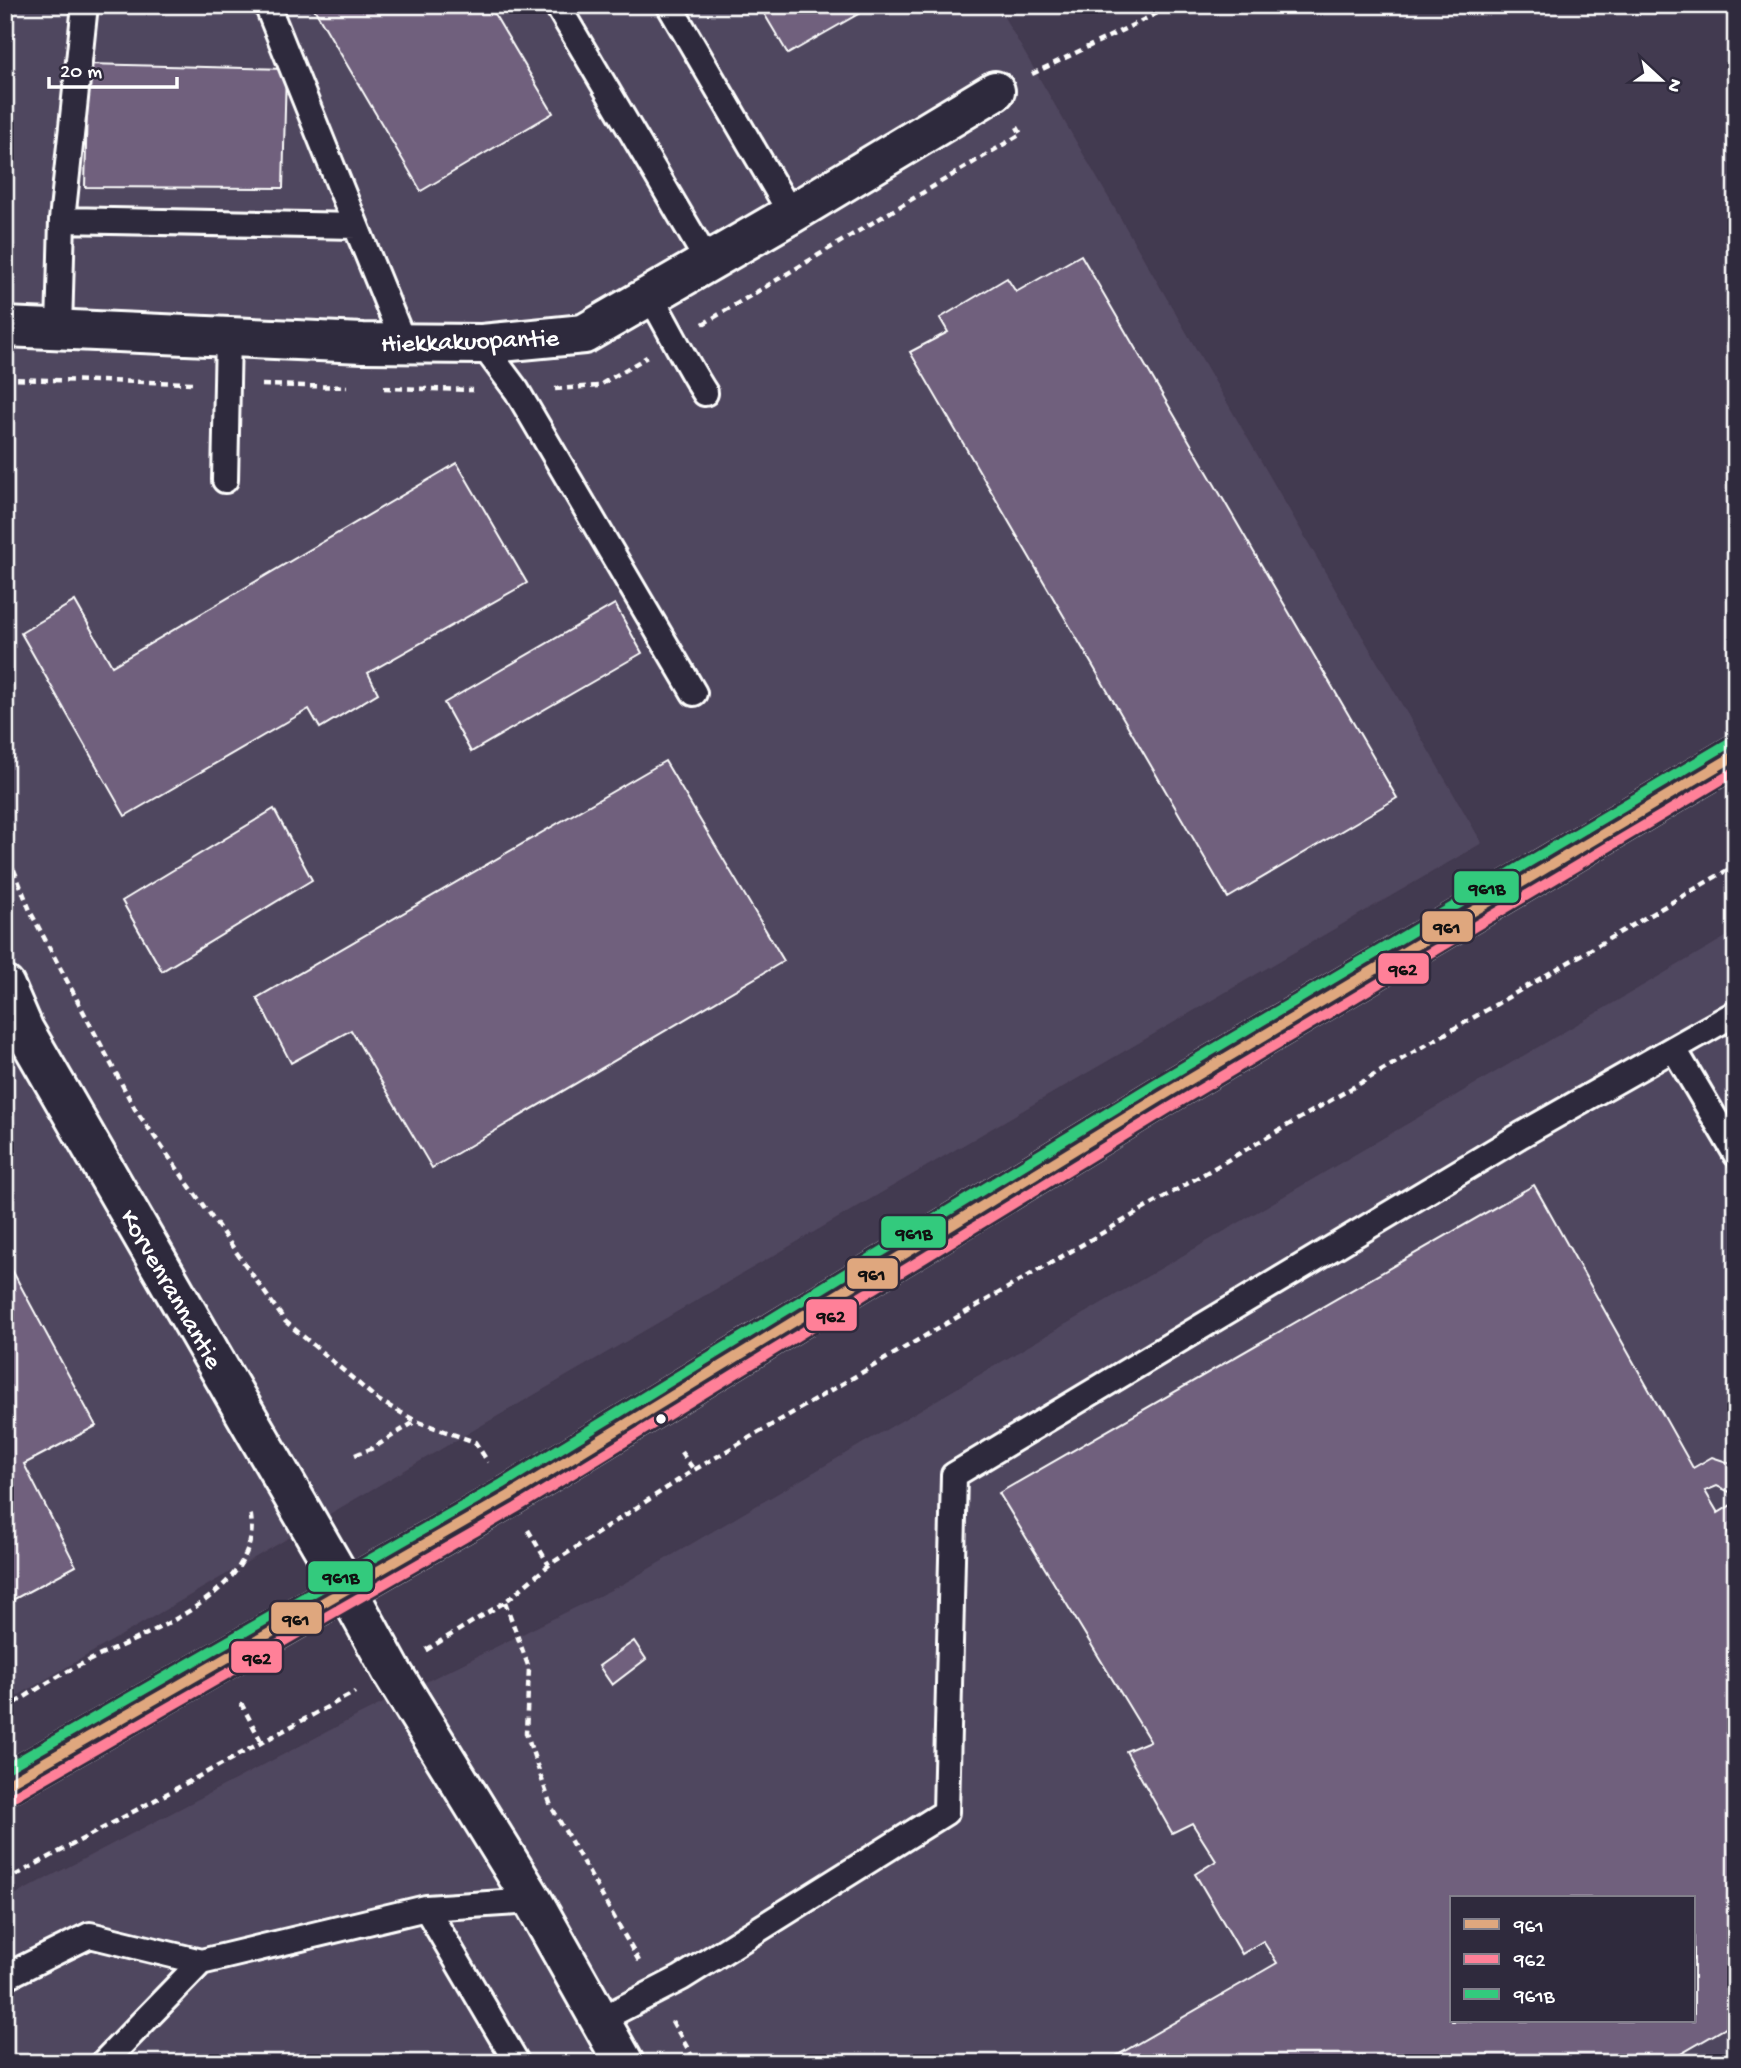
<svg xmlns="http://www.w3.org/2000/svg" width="1741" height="2068" font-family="'Gochi Hand',sans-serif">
<rect width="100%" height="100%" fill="#423a50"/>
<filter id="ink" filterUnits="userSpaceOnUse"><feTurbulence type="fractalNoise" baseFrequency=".0143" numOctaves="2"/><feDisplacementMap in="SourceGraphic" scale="14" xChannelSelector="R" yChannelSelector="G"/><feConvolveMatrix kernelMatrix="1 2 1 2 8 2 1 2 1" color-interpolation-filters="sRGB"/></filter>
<g filter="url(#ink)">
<path fill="#50465e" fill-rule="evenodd" d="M5,5H997L1482,843L5,1703Z
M1736,931V2063H5V1900L359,1715L623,1584ZM1452,1898H1694V2021H1452Z"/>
<path fill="#6f617d" stroke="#fff" stroke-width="2" fill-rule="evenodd" d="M312,5H489L553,113L421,191Z
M759,5H874L788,54Z
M88,64L286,69L283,188L85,187Z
M1081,255L1397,798L1228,898L910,352L948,332L940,318L1007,278L1016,292Z
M457,463L527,583L368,673L378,693L320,728L309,709L125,816L21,633L75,601L112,666Z
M615,604L642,653L471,752L444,703Z
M665,761L784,961L432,1168L351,1030L291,1063L257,998Z
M274,809L312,880L162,971L122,901Z
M1534,1185L1693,1468L1712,1457L1736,1465L1734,1494L1717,1486L1705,1491L1718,1513L1736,1502V1527L1728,1532L1736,1546V2022L1665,2063H1104L1277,1963L1263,1941L1242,1954L1195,1874L1216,1861L1192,1823L1172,1833L1126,1751L1150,1741L999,1493ZM1452,1898H1694V2021H1452Z
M5,1257L96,1426L24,1464L76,1566L5,1604Z
M634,1641L646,1659L612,1685L599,1666Z"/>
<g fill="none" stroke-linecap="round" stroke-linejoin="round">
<g stroke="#fff" stroke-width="30">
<path id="lane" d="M267,5L356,226
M557,5L708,262
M669,5L791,214
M62,220L85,5
M650,296C669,328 685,362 705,393
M59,329L62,220L356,226L404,344
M482,344L517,391L694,693
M225,480L228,335
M1674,1049L1736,1154
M426,1908L517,2063
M5,1977L90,1935L201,1962L426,1908L533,1901
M598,2021L681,1978L946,1812L954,1475L1521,1135L1736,1013
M103,2063L201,1962"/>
</g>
<g stroke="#fff" stroke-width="44">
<path id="street" d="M5,327L363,343L482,344L584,334L791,214L995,91
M5,986L24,1030L346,1588L392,1672L533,1901L624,2063"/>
</g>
<g stroke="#fff" stroke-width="44">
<path id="secondary" d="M5,1785L509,1496L1162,1096L1736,755"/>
</g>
<path stroke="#fff" stroke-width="4.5" stroke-dasharray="7 5" stroke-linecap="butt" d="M5,34L13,5
M1032,74L1174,5
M703,324L1021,134L1017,127
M5,379L193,383
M262,385L347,387
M384,388L473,390
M555,389L598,386L647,357
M5,847L31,913L135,1109L285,1321L378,1400L416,1421L475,1442L488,1462
M681,1452L694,1470
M355,1455L373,1448L416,1421
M528,1530L549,1565
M505,1602L529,1668L526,1733L551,1806L639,1961
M426,1650L505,1602L549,1565L694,1470L1736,865
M241,1703L262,1743
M5,1710C27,1695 51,1680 74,1668C132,1637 268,1597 250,1511
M5,1881L355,1692
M672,2021L696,2063"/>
<use href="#lane" stroke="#2f2a3d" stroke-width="24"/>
<use href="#street" stroke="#2f2a3d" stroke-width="38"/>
<use href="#secondary" stroke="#2f2a3d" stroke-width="38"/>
<g stroke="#2f2a3d" stroke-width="16">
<path id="bus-1" d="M5,1785L509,1496L1162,1096L1736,755"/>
</g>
<g stroke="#2f2a3d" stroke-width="16">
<path id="bus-2" d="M12,1797L516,1508L1169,1108L1736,771"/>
</g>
<g stroke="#2f2a3d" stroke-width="16">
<path id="bus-3" d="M5,1769L502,1484L1155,1084L1729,743"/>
</g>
<use href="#bus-1" stroke="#dfa77e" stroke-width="10"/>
<use href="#bus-2" stroke="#ff8098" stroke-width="10"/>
<use href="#bus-3" stroke="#33ca7d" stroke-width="10"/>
</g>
</g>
<circle fill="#fff" stroke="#2f2a3d" stroke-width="2.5" cx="661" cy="1419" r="6"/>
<g text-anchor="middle" stroke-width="6" stroke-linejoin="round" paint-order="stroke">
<g font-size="26" fill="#fff" stroke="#2f2a3d">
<text transform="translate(470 339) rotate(-2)" y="9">Hiekkakuopantie</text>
<text transform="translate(173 1288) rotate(60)" y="9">Korvenrannantie</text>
</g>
</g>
<g stroke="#2f2a3d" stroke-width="2.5">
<rect x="1453" y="870" width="67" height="34" rx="7" fill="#33ca7d"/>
<rect x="1421" y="910" width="53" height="33" rx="7" fill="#dfa77e"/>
<rect x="1377" y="952" width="53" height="33" rx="7" fill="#ff8098"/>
<rect x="880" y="1215" width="67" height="34" rx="7" fill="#33ca7d"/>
<rect x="846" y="1257" width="53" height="33" rx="7" fill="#dfa77e"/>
<rect x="805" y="1298" width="53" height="34" rx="7" fill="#ff8098"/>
<rect x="307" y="1560" width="67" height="33" rx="7" fill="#33ca7d"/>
<rect x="270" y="1601" width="53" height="34" rx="7" fill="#dfa77e"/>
<rect x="230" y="1640" width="53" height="34" rx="7" fill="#ff8098"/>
</g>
<g font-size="19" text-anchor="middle" font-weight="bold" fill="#111">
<text x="1487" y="894">961B</text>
<text x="1447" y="933">961</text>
<text x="1403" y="975">962</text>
<text x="914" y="1239">961B</text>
<text x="872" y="1280">961</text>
<text x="831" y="1322">962</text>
<text x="341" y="1583">961B</text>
<text x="296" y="1625">961</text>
<text x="257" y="1664">962</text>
</g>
<rect width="1741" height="2068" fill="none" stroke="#2f2a3d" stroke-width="28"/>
<rect x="14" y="14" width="1713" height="2040" fill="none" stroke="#fff" stroke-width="2.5" filter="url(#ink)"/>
<rect x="1450" y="1896" width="245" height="126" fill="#2f2a3d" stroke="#827f8b" stroke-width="2"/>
<rect x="1464" y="1919" width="35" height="10" fill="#dfa77e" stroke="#827f8b" stroke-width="2"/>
<text x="1514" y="1932" font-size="21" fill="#ffffff">961</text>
<rect x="1464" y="1954" width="35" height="10" fill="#ff8098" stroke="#827f8b" stroke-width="2"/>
<text x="1514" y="1966" font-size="21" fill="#ffffff">962</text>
<rect x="1464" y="1989" width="35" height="10" fill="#33ca7d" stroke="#827f8b" stroke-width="2"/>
<text x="1514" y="2002" font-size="21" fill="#ffffff">961B</text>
<g transform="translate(1661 80) rotate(112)" stroke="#2f2a3d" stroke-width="5" paint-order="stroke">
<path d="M0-5L12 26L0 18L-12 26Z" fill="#ffffff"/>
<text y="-10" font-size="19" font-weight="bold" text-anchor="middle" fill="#ffffff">N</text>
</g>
<path d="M49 77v10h128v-10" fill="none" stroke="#ffffff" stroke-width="3.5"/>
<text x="60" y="77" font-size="21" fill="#ffffff" stroke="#2f2a3d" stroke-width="5" paint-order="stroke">20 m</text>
</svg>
